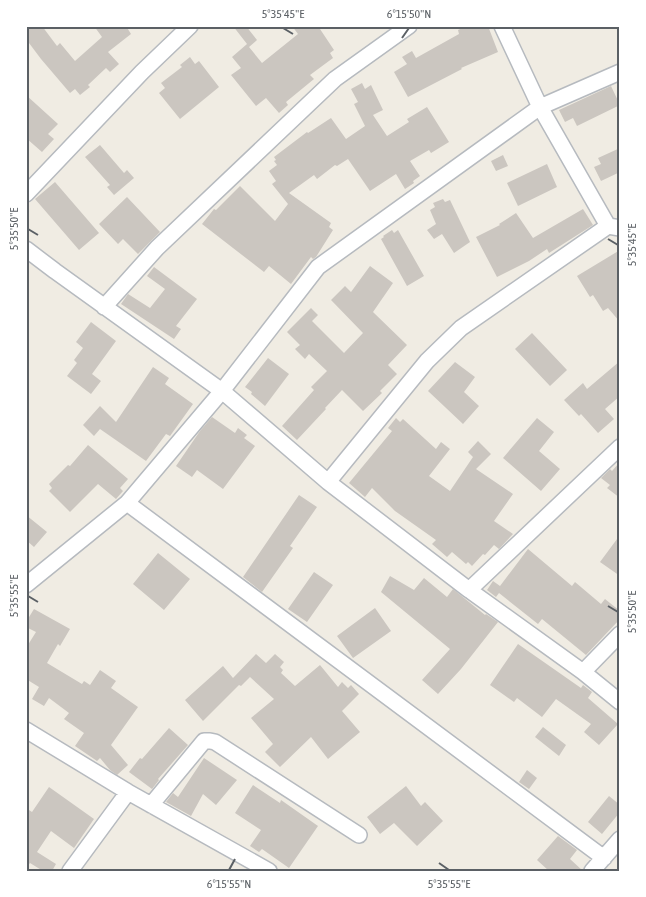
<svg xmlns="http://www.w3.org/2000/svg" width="646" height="897" font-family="'Asap Condensed',sans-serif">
<rect width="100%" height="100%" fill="#f0ece3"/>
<path fill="#cbc6c0" d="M26,26H42L57,46L60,43L75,61L102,37L94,26H126L131,34L108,52L119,64L110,72L106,68L88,85L90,87L80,95L75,89L70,93L41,59L26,39Z
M233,26H246L257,40L249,47L262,63L298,34L292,26H318L334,50L330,53L333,58L310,75L314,79L286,102L288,105L279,113L266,98L256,106L231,75L241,68L232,57L247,44Z
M467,26H488L498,52L461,68L462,69L408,97L394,72L407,64L402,57L412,51L416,58L459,34L458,30Z
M190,57L195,64L199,61L219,87L180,119L159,93L165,88L161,83L182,67L180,65Z
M362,83L365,89L371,85L383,110L373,115L387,136L409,122L407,119L427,107L449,142L431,153L429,150L410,161L420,176L413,181L414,183L405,189L396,174L370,191L348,159L337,166L335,165L317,179L314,175L289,193L331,223L329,227L333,230L316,257L313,259L311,257L291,284L269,266L264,272L202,224L214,209L216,210L240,186L275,221L288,204L272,184L276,181L269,171L277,165L274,161L276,160L274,157L307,132L308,133L331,118L346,139L365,126L354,104L358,102L351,89Z
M611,86L620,105L577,126L573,118L565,122L559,110Z
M26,95L58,124L48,134L54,139L42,152L26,138Z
M100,145L124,173L127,170L134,178L114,195L107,187L110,185L85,157Z
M620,148V172L601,181L594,167L601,164L598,158Z
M503,155L508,166L496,171L491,161Z
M547,164L557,187L518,206L507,183Z
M55,182L99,233L79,250L35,199Z
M127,197L160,232L138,254L123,239L118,244L99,224Z
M443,199L445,202L450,200L470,242L454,253L442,234L434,239L427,230L436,224L430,210L435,207L433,203Z
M583,209L593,225L549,253L547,249L529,261L497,277L476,237L500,225L499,224L516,213L533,238Z
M392,230L394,233L398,230L424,276L407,286L381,239L384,237L383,236Z
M620,250V322L608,308L603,311L593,295L590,297L577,276Z
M370,266L393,283L373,312L407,345L388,365L397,374L380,391L382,393L363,411L342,390L325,408L326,409L297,440L282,426L314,390L311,387L327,371L309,354L305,359L295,349L300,345L287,332L311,308L318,315L312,321L344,353L363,333L331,300L345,286L351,292Z
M154,267L197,299L176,326L181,329L174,339L121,304L128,294L150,308L165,289L147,276Z
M91,322L116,341L92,374L101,381L91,394L67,376L77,363L74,360L83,348L76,342Z
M532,333L567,370L550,386L515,349Z
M268,358L289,374L265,406L251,394L252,392L245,387Z
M620,361V396L605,409L614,419L598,433L581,414L579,416L564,400L583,383L587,389Z
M455,362L475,377L464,392L479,406L463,424L428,391Z
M153,367L169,378L165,384L193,404L170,436L166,434L146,461L100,429L94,436L83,425L100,406L116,422Z
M212,417L235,433L238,428L247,435L244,438L255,446L223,489L197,470L192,477L176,466L200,431Z
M396,418L400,422L403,419L436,449L441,442L450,449L429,476L450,491L473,457L468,452L478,441L491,454L476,469L513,494L494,521L513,534L499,549L494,545L485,555L483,554L472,566L468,562L466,564L452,552L447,557L432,544L436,540L395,511L372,488L365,497L349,483L392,431L388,428Z
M537,418L554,432L539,451L560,469L541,491L503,458Z
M88,445L128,479L120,488L123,491L116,499L98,484L70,512L49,491L52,488L49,484L68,465L70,466Z
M620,462V498L607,488L610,485L601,478L610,469L612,471Z
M299,495L317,507L290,546L293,548L262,592L243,577Z
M26,515L47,532L34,547L26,540Z
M620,535V576L600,562Z
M528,549L572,586L575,582L601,604L605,599L620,611V619L586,655L542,619L538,624L499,593L496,597L487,590L493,581L500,586Z
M158,553L190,579L164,610L133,584Z
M314,572L333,585L307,622L288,609Z
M390,576L414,590L424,578L447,597L453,589L485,615L486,614L498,622L461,669L438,694L422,680L450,649L381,592Z
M375,608L391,631L353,658L337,636Z
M34,609L70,629L60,646L58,644L47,663L82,684L84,681L90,685L100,670L116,681L111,688L138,707L111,745L128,765L117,775L110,770L100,758L97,761L75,746L84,733L64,719L69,713L49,698L44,706L32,699L39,687L26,679V648L36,632L26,627V622Z
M518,644L581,688L583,685L592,692L588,698L618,724L599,745L584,732L591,724L556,699L542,717L517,698L514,702L490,685Z
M256,654L266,663L275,654L284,662L280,667L283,670L281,673L295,686L320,665L338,687L342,682L348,688L351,685L359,694L342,711L360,732L328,759L311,737L280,767L265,752L273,744L251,718L274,699L250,677L241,686L239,685L203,721L185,700L223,666L233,678Z
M543,727L566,745L559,756L535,737Z
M169,728L188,745L158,779L159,780L152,789L129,772L140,758L142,759Z
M204,758L237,780L216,805L203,794L191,816L166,802L173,793L178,797Z
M527,770L537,778L529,789L519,782Z
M253,785L280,803L281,800L318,826L289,868L262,849L259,852L250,846L261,830L235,813Z
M406,786L421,806L425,802L443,821L417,846L394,823L380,834L367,817Z
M49,787L94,819L74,848L51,831L37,852L56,864L52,871H43L30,863L26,868V808L32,812Z
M609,796L620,805V812L602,834L588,822Z
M558,836L577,850L570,859L583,871H549L537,860Z"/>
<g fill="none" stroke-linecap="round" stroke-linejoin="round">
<g stroke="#b6babf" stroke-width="18">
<path id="street" d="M502,26L540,107L608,226L620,228
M26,194L142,72L190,26
M26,249L55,271L222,391L328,482L469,590L583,672L620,702
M104,307L157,248L335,79L409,26
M328,482L427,361L461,328L608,226
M127,503L604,858
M26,585L127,503L222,391L318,267L540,107L620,72
M469,590L620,447
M583,672L620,634
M26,730L128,792L269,871
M151,805L204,741H210L215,742L359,835
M70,871L128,792
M592,871L620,839"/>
</g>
<use href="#street" stroke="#fff" stroke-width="15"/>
</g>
<path fill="none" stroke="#5b6065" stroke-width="2" d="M283,28L293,34M402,38L409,28M28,229L38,235M608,239L618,245M28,596L38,602M608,606L618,612M439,863L449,870M229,870L235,859"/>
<rect width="646" height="897" fill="none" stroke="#ffffff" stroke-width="55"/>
<rect x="28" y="28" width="590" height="842" fill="none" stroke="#5b6065" stroke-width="2"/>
<g font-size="12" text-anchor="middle" fill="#5b6065">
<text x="283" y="18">5°35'45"E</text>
<text x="409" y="18">6°15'50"N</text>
<text transform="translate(14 229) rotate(-90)" y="4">5°35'50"E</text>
<text transform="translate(632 245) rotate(-90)" y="4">5°35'45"E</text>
<text transform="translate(14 596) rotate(-90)" y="4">5°35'55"E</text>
<text transform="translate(632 612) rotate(-90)" y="4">5°35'50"E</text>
<text x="229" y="888">6°15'55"N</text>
<text x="449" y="888">5°35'55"E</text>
</g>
</svg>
